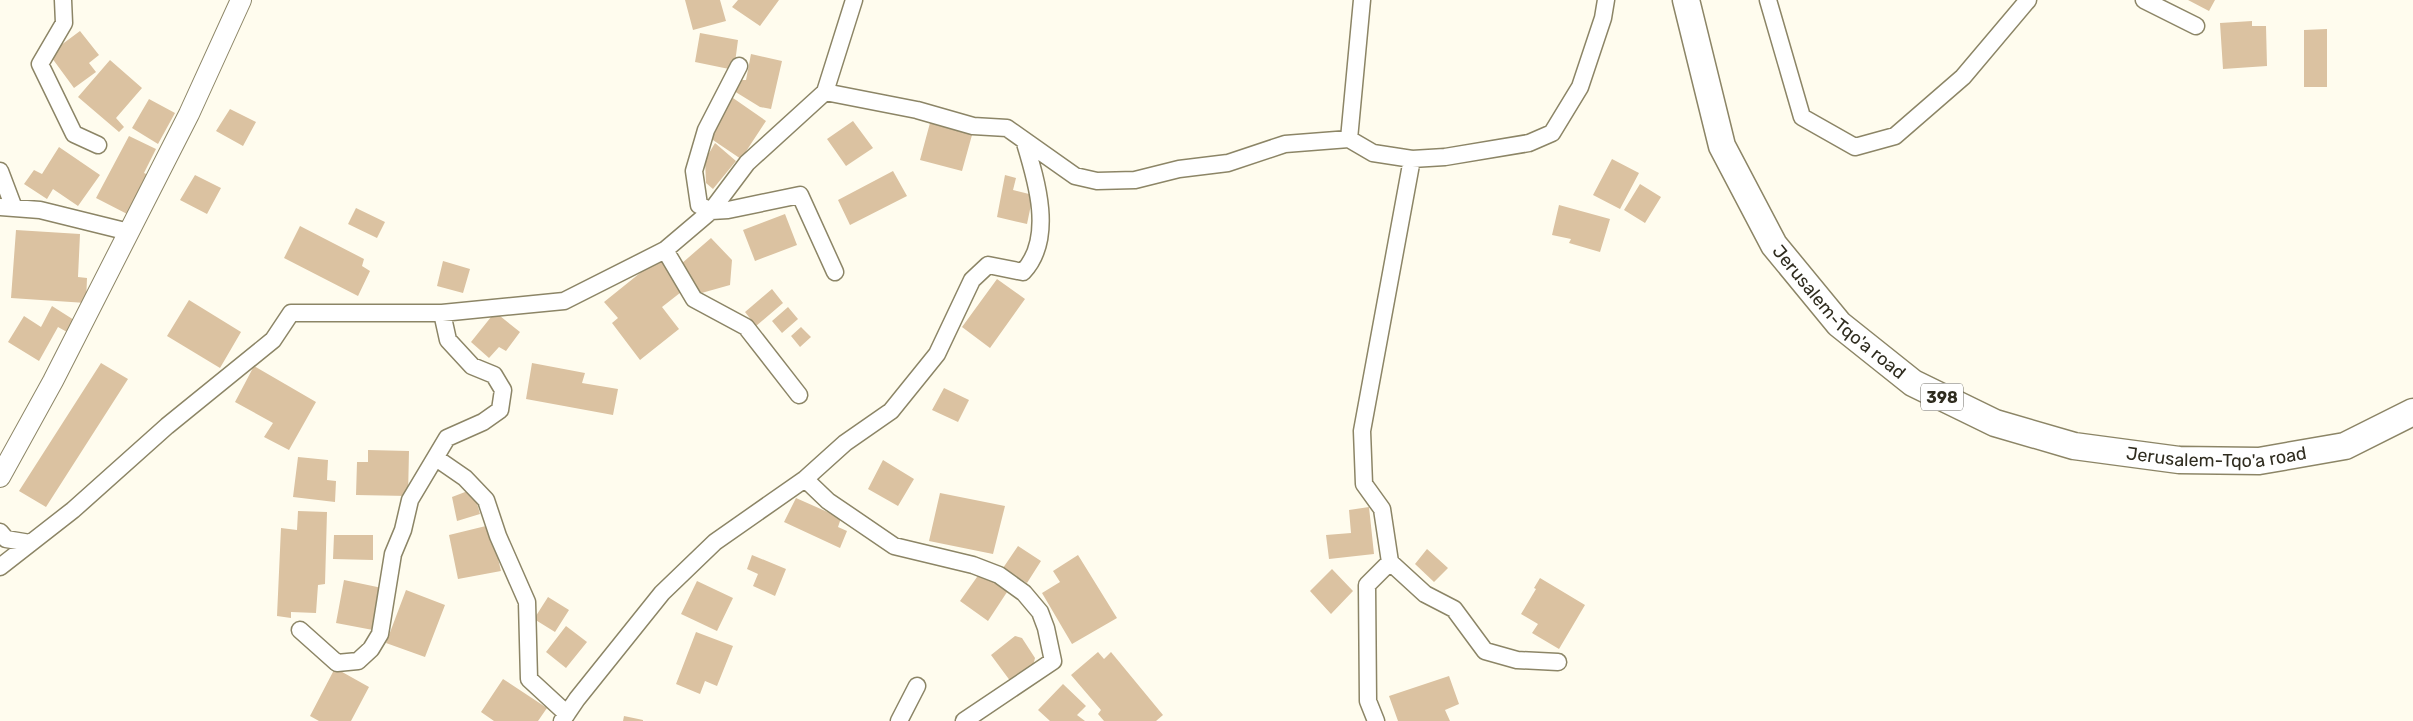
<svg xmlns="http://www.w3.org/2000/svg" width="2413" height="721" font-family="Rubik,sans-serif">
<rect width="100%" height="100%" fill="#fffcee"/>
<path fill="#dbc2a1" d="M685,0H720L726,21L693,30Z
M738,0H779L760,26L732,7Z
M2188,0H2215L2209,11Z
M2252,21V26H2266L2267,66L2223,69L2220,23Z
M2327,29V87H2304V30Z
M80,31L99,55L89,63L96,72L74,88L49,54Z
M700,33L738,40L734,70L695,62Z
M751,54L782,61L771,109L760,107L734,91L737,80H746Z
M110,60L142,88L116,118L124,127L119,132L78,97Z
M733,98L766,121L741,159L707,136Z
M149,99L175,113L158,144L132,128Z
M230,109L256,122L243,146L216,131Z
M853,121L873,148L846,166L827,139Z
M930,123L972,135L962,171L920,160Z
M129,136L156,149L144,173L153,177L133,217L96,198Z
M715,143L736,161L713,189L706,183L705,160Z
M59,147L100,175L78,206L53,189L47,199L24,184L34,170L42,174Z
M1612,159L1639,173L1620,209L1593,195Z
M893,171L907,196L850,225L838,200Z
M195,175L221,188L207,214L180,200Z
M1005,175L1016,178L1013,190L1033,195L1027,224L997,217Z
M1640,184L1661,197L1645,223L1624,210Z
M1559,205L1610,219L1600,252L1569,243L1571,239L1552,235Z
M356,208L385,222L377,238L348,224Z
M785,214L797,245L755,261L743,230Z
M300,226L364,259L362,266L370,271L358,296L284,258Z
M16,230L80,234L78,277L87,278L86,303L11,298Z
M711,238L732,260L730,285L698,294L681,264Z
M660,257L685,289L662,307L679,329L640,360L612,323L618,318L604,302Z
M443,261L470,269L463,293L437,286Z
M997,279L1025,299L990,348L962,327Z
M772,289L783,303L756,326L745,312Z
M189,300L241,332L220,368L167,336Z
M52,306L74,320L67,332L58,327L39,361L8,342L24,316L41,327Z
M788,307L798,319L782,333L772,321Z
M495,312L520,332L506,351L499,347L489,358L471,342Z
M801,327L811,337L800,347L791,336Z
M101,363L128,379L46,507L19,491Z
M532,363L585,373L582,383L618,389L613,415L526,399Z
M254,366L316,402L289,450L264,437L273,423L235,402Z
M944,388L969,400L958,422L932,410Z
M368,450L409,451L408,496L356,495L357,462H368Z
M298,457L328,460L327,480L336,481L335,502L293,497Z
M883,460L914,479L898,506L868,489Z
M473,489L480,514L457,521L452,497Z
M940,493L1005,506L993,554L929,541Z
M796,498L841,518L838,527L847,531L840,548L784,522Z
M1369,507L1374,554L1329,559L1326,535L1351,533L1349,510Z
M298,511L327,512L325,584L318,585L316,613L291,612V618L277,616L281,528L297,530Z
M490,525L501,571L458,579L449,535Z
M334,535H373V560L333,559Z
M1018,546L1041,561L1027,583L1003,568Z
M1427,549L1448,568L1434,582L1415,564Z
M752,555L786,569L775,596L753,586L758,574L747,569Z
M1078,555L1117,618L1072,644L1042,593L1060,582L1053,571Z
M1332,569L1353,591L1331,614L1310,591Z
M982,570L1009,589L988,621L960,601Z
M1540,578L1585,605L1559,649L1532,633L1538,624L1521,614L1536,589L1534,588Z
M344,580L382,588L373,630L336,623Z
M697,581L733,598L717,631L681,614Z
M406,590L445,605L425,657L386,643Z
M548,597L569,610L555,632L534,619Z
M566,626L587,642L566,668L546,652Z
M696,632L733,646L717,686L705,681L700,694L676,684Z
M1015,636L1022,638L1035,658L1033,666L1011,682L991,655Z
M1098,652L1104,659L1111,652L1163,715L1156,721H1104L1098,714L1101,710L1071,675Z
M335,668L369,687L351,721H319L310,716Z
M1449,676L1459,704L1445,710L1450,721H1398L1389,696Z
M503,679L547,708L538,721H494L481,712Z
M1063,684L1086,706L1077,715L1085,721H1050L1038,710Z
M624,716L643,720V721H623Z"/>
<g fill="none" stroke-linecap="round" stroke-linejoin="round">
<g stroke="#8c8566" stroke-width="19">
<path id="minor" d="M63,0L64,23L40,64L74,134L98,145
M1768,0L1802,117L1855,147L1895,136L1963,77L2028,0
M2144,0L2196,26
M739,66L706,130L694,171L699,205L711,211L728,210L800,195L835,272
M825,92L854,0
M1349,139L1362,0
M0,171L14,208
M0,207L40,210L129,232
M665,250L694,299L746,327L799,395
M436,458L465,478L486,500L498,536L527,602L529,679L567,714
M805,479L828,501L894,546L973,565L999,575L1024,593L1040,612L1046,628L1053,661L964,721
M0,532L6,539L30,543
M1390,562L1425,594L1454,609L1485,651L1517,660L1558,662
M0,567L73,510L167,426L273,340L291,313H442L564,301L665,250L711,211L747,163L825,92L917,110L973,126L1007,128L1075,176L1097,181L1135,180L1179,169L1228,163L1285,144L1349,139L1373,153L1412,159L1445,157L1529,143L1552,133L1580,87L1603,18L1606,0
M300,630L337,663L358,661L371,649L380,634L393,554L403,530L410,500L447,438L483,422L500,410L503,390L494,375L472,366L448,340L442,313
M562,721L577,699L662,593L715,542L805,479L845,443L891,411L937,354L972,280L988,265L1023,272C1055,238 1036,179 1024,140
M899,721L917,686
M1376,721L1368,701L1367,585L1390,562L1382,509L1364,484L1362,431L1412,159"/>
</g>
<g stroke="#8c8566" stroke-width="22">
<path id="tertiary" d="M0,477L53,381L189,114L241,0"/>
</g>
<g stroke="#8c8566" stroke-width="29">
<g id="primary">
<path id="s1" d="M1686,0L1722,146L1774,245L1839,324L1913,383L1995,423L2074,446L2179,460L2259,461L2345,446L2413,412"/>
</g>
</g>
<use href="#minor" stroke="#fff" stroke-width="16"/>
<use href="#tertiary" stroke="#fff" stroke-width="20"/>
<use href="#primary" stroke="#fff" stroke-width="26"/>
</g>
<g text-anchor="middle" stroke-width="4" stroke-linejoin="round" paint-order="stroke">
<rect fill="#fff" stroke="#6d6b62" stroke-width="1" x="1921" y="383.5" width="42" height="27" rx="4"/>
<g font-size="16" font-weight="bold" fill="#2f2c1f">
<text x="1942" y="403">398</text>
</g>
<g font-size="18" fill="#2f2c1f" stroke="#fff">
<text dy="6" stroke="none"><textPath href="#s1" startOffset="356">Jerusalem-Tqo'a road</textPath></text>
<text dy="6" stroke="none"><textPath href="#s1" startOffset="776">Jerusalem-Tqo'a road</textPath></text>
</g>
</g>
</svg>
